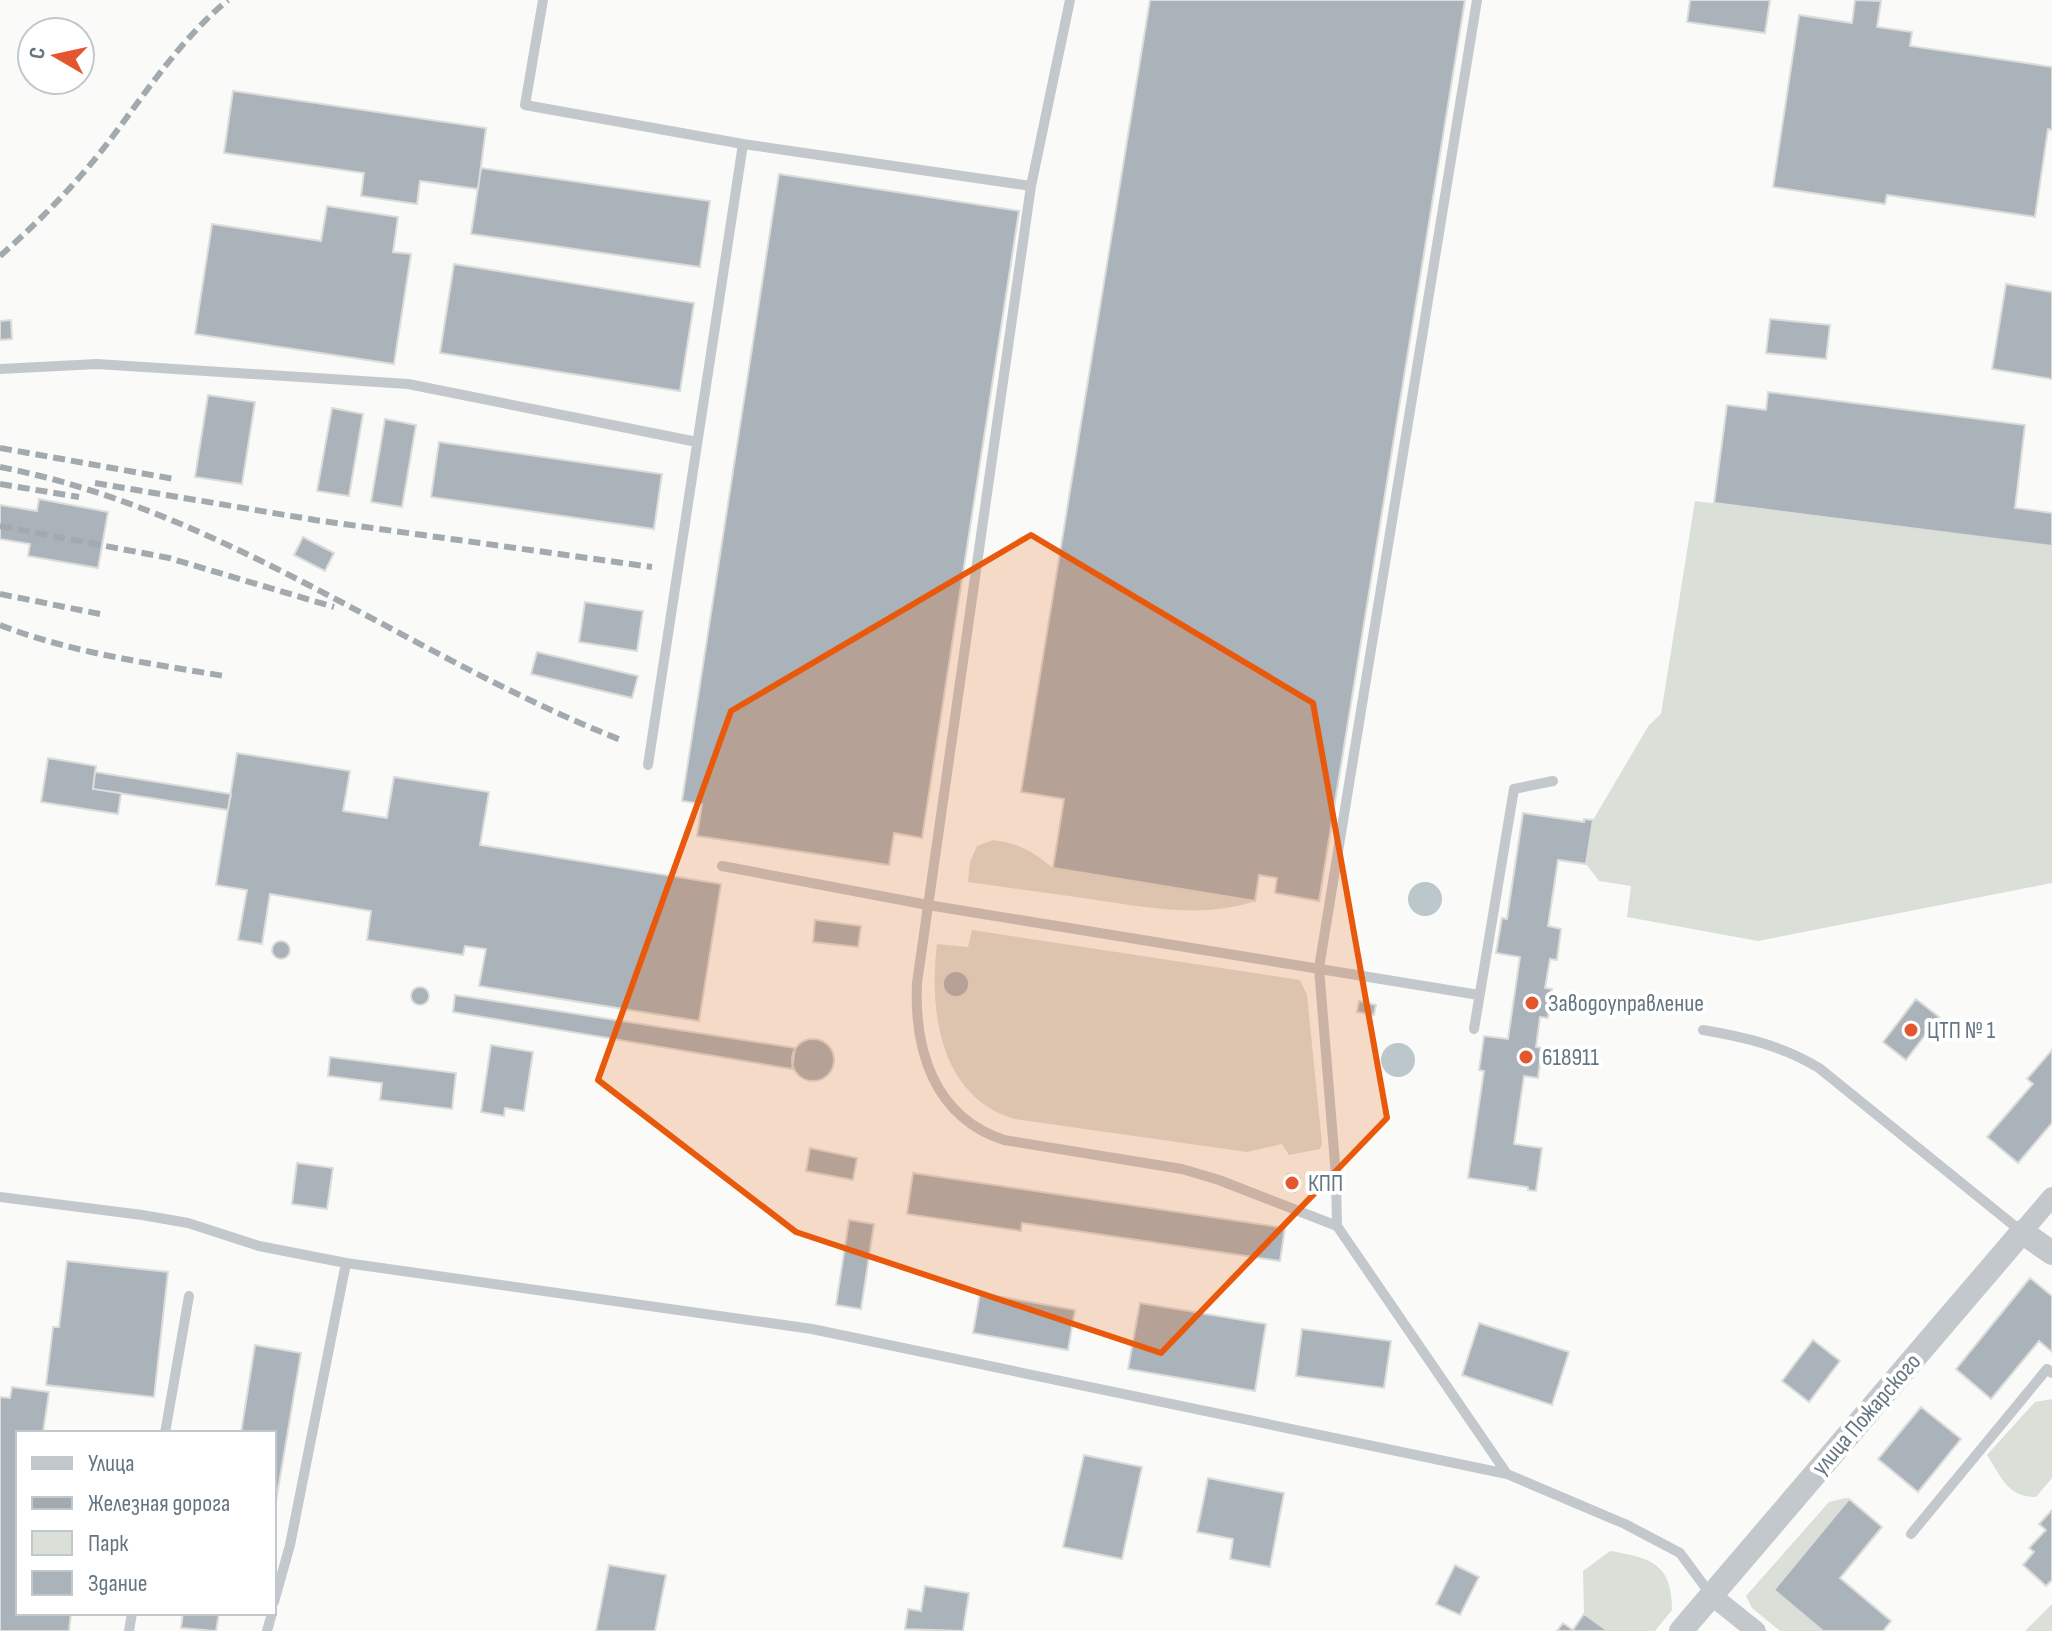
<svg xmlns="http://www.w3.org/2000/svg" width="2052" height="1631" font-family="'Sofia Sans Condensed',sans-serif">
<rect width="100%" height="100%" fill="#fafaf8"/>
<path fill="#dadfd7" d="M1695,501L2052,546V883L1758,941L1627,917L1631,886L1599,881L1586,864L1593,820L1649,725L1661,714Z
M993,840C1020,844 1031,850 1053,868L1255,901C1202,919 1144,907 1090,899C1049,893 1008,888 968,882L970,862L977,846Z
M972,930L1300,980L1307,995L1322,1144L1320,1149L1289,1155L1282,1144L1247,1152L1014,1119C939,1096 929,1010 937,944L968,947Z
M2052,1399V1478L2036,1497C2007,1497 2001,1476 1987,1455L2035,1402Z
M1846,1498L1849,1499L1774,1590L1823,1631H1780L1752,1608L1746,1596L1829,1502Z
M1610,1551C1652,1558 1672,1564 1672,1610L1655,1631H1608L1584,1614L1583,1571Z
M2052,1604V1631H2025Z"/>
<path fill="#bbc7cb" d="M1408 899a17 17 0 1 1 34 0a17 17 0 1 1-34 0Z
M1381 1060a17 17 0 1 1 34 0a17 17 0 1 1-34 0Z"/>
<path fill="#aab3b9" stroke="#dcdcda" stroke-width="2" d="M1150,0H1465L1319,901L1275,893L1277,878L1259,875L1255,901L1053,868L1064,799L1021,792Z
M1690,0H1770L1765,33L1687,22Z
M1855,0L1881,1L1877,27L1912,32L1910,46L2052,67V130L2048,129L2035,217L1887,195L1885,204L1773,187L1799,15L1852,23Z
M233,91L486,128L478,189L420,181L417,204L361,196L364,173L224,153Z
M481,168L710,201L700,267L471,234Z
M779,174L1019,211L922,838L894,833L889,865L697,836L702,804L682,801Z
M327,206L398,217L393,252L411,254L394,364L195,334L212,224L321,241Z
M454,264L694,303L680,391L440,353Z
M2006,284L2052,292V379L1992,369Z
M1770,319L1830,325L1826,359L1766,353Z
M11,320L12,339L0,340V321Z
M1768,392L2025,425L2015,508L2052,513V546L1714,503L1727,405L1766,410Z
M208,395L255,402L242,484L195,477Z
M332,408L363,414L349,496L317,491Z
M385,419L416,425L402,507L371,502Z
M439,442L662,474L654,529L431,497Z
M39,499L108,512L98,568L28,556L30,544L0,539V505L37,511Z
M303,537L334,553L325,571L294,555Z
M585,602L643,611L637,651L579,642Z
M537,652L638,676L632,698L531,674Z
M237,753L350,771L343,811L387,818L394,777L489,792L480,845L721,884L699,1021L479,986L486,949L465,946L463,955L367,940L371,911L270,894L262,944L238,940L247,890L216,885Z
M48,758L96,766L93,789L121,793L118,814L41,802Z
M95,772L231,794L228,810L93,789Z
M1523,813L1584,822V819L1593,820L1586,864L1558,860L1548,926L1561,929L1557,960L1550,959L1545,988L1552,989L1548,1018L1540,1017L1536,1047L1542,1048L1538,1078L1524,1076L1514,1144L1542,1148L1536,1191L1528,1190V1187L1468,1178L1484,1071L1479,1070L1484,1036L1508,1039L1520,957L1496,953L1502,918L1507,919Z
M815,920L861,926L858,947L813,942Z
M272 950a9 9 0 1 1 18 0a9 9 0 1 1-18 0Z
M943 984a13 13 0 1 1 26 0a13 13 0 1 1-26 0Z
M411 996a9 9 0 1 1 18 0a9 9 0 1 1-18 0Z
M455,995L795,1048L792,1069L453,1012Z
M1916,999L1939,1017L1906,1060L1883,1042Z
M1359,1001L1376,1005L1374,1015L1357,1012Z
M792 1060a21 21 0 1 1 42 0a21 21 0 1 1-42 0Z
M491,1045L533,1052L524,1111L505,1108L504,1116L481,1112Z
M2052,1050V1123L2018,1163L1987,1137L2033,1084L2027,1079Z
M330,1057L456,1073L452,1109L380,1100L382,1083L328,1076Z
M810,1148L857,1158L853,1180L806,1171Z
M297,1163L333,1168L327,1209L292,1204Z
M913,1173L1285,1228L1280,1261L1022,1223L1021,1231L907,1214Z
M1288,1174L1300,1178L1295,1192L1283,1187Z
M849,1220L874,1224L861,1309L836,1305Z
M67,1261L168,1272L154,1397L46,1385L53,1327H59Z
M2030,1278L2052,1296V1352L2039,1341L1991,1399L1956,1369Z
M980,1293L1075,1310L1068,1350L973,1333Z
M1140,1303L1266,1324L1255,1391L1128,1369Z
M1479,1323L1569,1352L1552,1405L1462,1375Z
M1302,1329L1391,1341L1384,1388L1296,1376Z
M1813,1340L1840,1361L1809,1402L1782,1381Z
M255,1345L301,1353L274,1513V1433H241Z
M12,1387L49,1392L43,1433H18V1613H71L69,1631H0V1397L10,1398Z
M1921,1407L1961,1439L1918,1492L1878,1459Z
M1084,1455L1142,1467L1122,1559L1063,1547Z
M1208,1478L1284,1493L1270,1567L1230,1559L1233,1539L1197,1532Z
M1849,1499L1882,1527L1840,1578L1891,1621L1883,1631H1823L1774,1590Z
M2052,1510V1580L2046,1586L2023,1565L2034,1552L2029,1548L2046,1530L2039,1524Z
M609,1565L666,1575L655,1631H596Z
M1455,1565L1479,1577L1460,1615L1436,1604Z
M925,1586L969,1593L963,1631L905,1629L908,1609L921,1611Z
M183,1613H219L216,1631L181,1628Z
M1584,1614L1608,1631H1557L1563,1623L1573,1630Z"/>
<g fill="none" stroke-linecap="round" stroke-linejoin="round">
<path stroke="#c3c8cc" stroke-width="10" d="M543,0L525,105L743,144L1031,186
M1070,0L1031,186L917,983C914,1050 934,1117 1004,1140L1182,1169L1219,1180L1337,1226
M1477,0L1319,968L1336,1176L1337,1226L1507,1474
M0,369L97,364L408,384L697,442
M648,765L743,144
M722,866L928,905L1479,995
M1474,1029L1514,789L1553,781
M1703,1030C1745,1037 1783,1046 1819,1068L2022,1232
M0,1197L142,1215L188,1223L259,1246L346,1263L812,1329L1507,1474L1625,1524L1680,1553L1711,1595
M165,1433L189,1296
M1911,1534L2047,1369L2052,1373
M274,1602L290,1545L346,1263
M129,1631L132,1613
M267,1631L272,1613"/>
<path stroke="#c3c8cc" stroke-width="20" d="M2022,1232L2052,1197
M1711,1595L1756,1631"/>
<path stroke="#c3c8cc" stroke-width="24" d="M1681,1631L2022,1232L2052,1253"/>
<path stroke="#a2aab0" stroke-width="6" stroke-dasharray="12 6" stroke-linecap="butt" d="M0,256C42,219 80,180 113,136C149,88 182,38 228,0
M0,448L174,479
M0,467C226,511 410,657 621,740
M95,483L315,520L652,567
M0,484L79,497
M0,526L169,558L334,607
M0,594L100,614
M0,625C72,653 148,663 224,676"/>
</g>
<path fill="#e8590c" fill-opacity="0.2" stroke="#e8590c" stroke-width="6" stroke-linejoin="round" d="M1031,535L1313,703L1387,1118L1161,1353L796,1232L598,1080L731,711Z"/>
<g fill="#e4572e" stroke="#fff" stroke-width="3">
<circle cx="1532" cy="1003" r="8"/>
<circle cx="1911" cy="1030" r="8"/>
<circle cx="1526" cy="1057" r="8"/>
<circle cx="1292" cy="1183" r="8"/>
</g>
<g text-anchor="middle" stroke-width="8" stroke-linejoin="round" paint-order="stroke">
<g font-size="24" fill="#657683" stroke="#fff" text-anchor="start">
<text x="1548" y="1011">Заводоуправление</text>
<text x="1927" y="1038">ЦТП № 1</text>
<text x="1542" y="1065">618911</text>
<text x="1308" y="1191">КПП</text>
</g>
<g font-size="24" fill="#657683" stroke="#fff">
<text transform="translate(1866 1414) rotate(-49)" y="8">улица Пожарского</text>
</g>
</g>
<rect x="16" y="1431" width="260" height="184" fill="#ffffff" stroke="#c1c8cd" stroke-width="2"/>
<rect x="32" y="1457" width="40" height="12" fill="#c3c8cc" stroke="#c1c8cd" stroke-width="2"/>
<text x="88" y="1471" font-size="24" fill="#657683">Улица</text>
<rect x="32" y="1497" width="40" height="12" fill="#a2aab0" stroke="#c1c8cd" stroke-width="2"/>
<text x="88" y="1511" font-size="24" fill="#657683">Железная дорога</text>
<rect x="32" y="1531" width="40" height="24" fill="#dadfd7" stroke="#c1c8cd" stroke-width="2"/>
<text x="88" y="1551" font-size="24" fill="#657683">Парк</text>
<rect x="32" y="1571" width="40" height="24" fill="#aab3b9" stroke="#c1c8cd" stroke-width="2"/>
<text x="88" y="1591" font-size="24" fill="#657683">Здание</text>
<g transform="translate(56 56) rotate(279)"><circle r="38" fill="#ffffff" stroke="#c1c8cd" stroke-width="2"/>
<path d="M0-6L14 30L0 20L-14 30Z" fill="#e4572e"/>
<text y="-12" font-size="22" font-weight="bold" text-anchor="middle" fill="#657683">С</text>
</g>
</svg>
